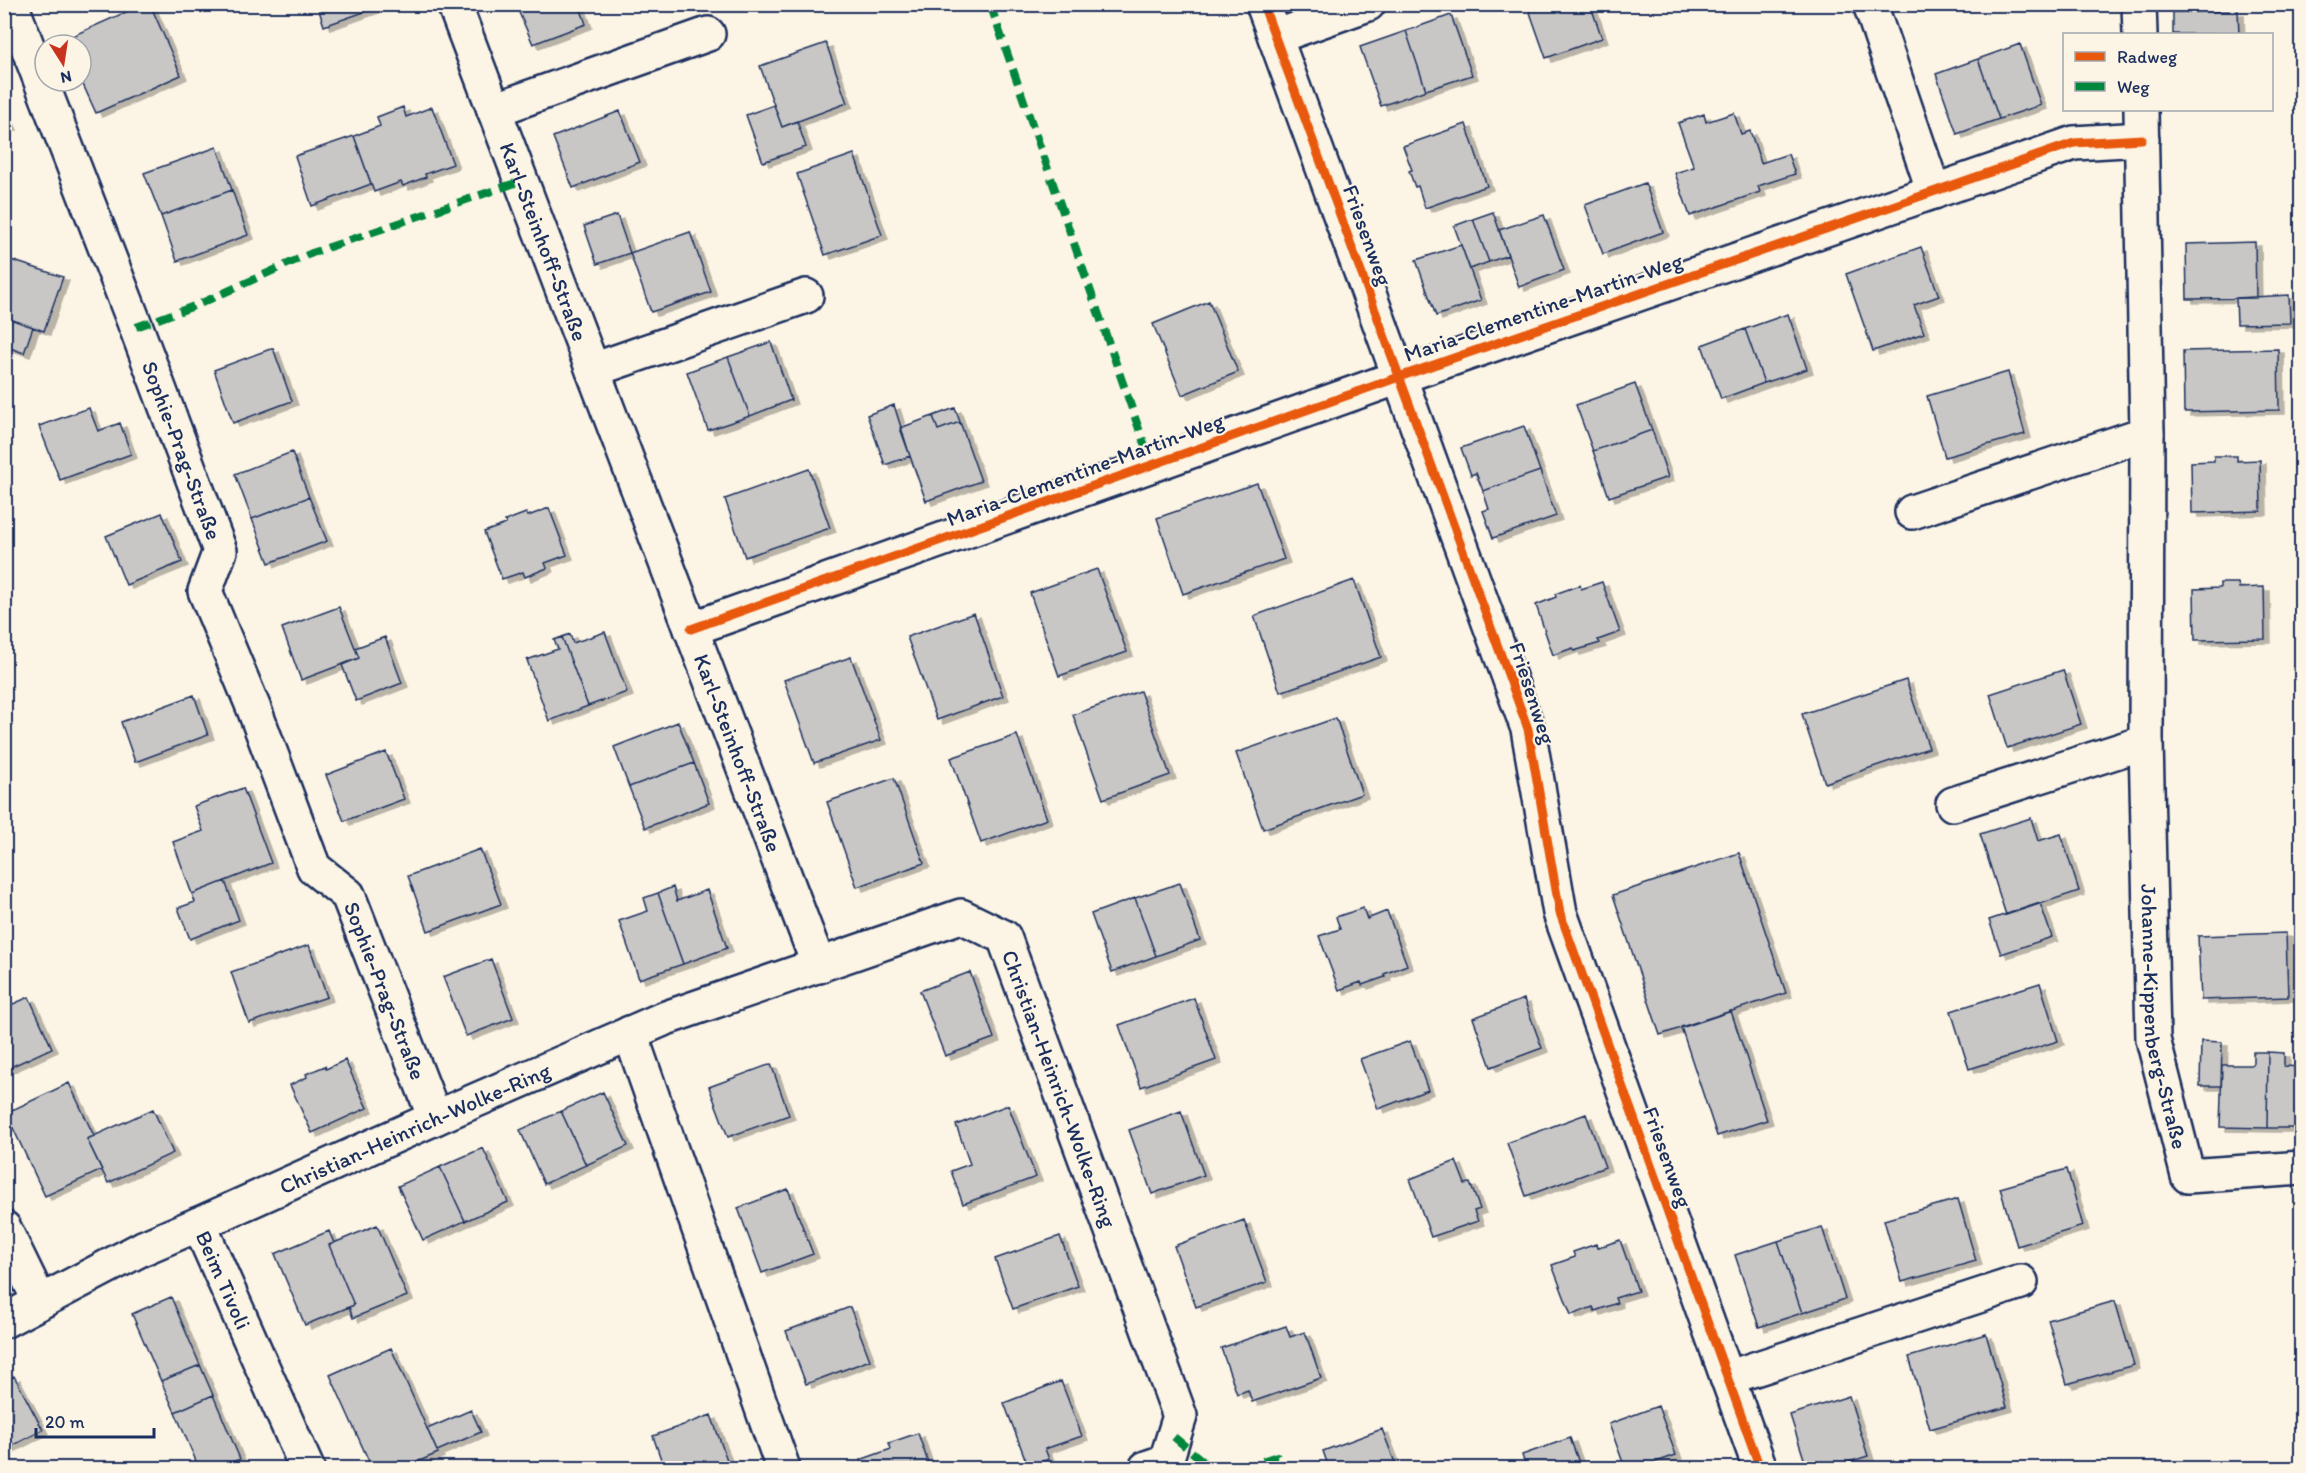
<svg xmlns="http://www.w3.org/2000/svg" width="2306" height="1473" font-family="Itim,sans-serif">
<defs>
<filter id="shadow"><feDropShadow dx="6" dy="4" stdDeviation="0" flood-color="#0004"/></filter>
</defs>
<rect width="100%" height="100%" fill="#fcf5e5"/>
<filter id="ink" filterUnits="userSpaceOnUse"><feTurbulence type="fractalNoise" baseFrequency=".0167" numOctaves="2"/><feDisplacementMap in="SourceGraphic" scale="12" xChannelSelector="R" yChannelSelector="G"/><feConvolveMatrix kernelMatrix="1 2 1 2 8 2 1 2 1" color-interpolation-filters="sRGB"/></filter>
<g filter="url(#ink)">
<path fill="#c8c7c6" stroke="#1b2f5e" stroke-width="1.5" filter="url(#shadow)" d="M144,4H150L181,75L96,113L81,80V45H66L63,40Z
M317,4H387L324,26Z
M519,4H579L586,24L533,44L517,8L520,7Z
M1527,4H1590L1602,38L1546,58Z
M2238,11L2239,34H2173V12Z
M1451,15L1472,75L1426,90L1406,31Z
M1406,31L1426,90L1381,106L1360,47Z
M826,43L847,103L782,127L760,66Z
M2020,44L2041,105L1999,119L1978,59Z
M1978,59L1999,119L1957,134L1936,74Z
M774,105L782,127L797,121L806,147L763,162L746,115Z
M403,107L406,117L432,107L453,164L425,174L426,177L403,186L401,182L374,192L354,136L380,126L377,117Z
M4,111L11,126L4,129Z
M620,111L640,162L573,188L553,137Z
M1734,113L1741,134L1750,131L1761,163L1788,154L1795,174L1758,186L1760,192L1690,216L1675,173L1694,167L1678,123L1704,114L1706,122Z
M1466,124L1487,186L1425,208L1418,186L1415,187L1409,171L1412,170L1403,146Z
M354,136L371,184L312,206L295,156Z
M217,147L232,190L161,216L144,173Z
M854,154L882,235L825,255L797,174Z
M1645,183L1663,232L1603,254L1585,205Z
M232,190L248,235L177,261L161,216Z
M1493,212L1508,255L1489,262L1473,219Z
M617,215L630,253L597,264L584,226Z
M1544,215L1564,270L1519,287L1499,230Z
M1473,219L1489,262L1470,269L1454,226Z
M690,232L711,292L651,312L630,253Z
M2255,242L2256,298L2187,299L2186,244Z
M1461,245L1481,300L1436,316L1416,260Z
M1921,247L1939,296L1914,305L1924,333L1873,351L1846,274Z
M11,260L63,277L44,331L4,317V279Z
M2289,295L2290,323L2237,324L2236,298Z
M1209,301L1238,372L1182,395L1153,324Z
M1788,314L1807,369L1764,383L1745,329Z
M4,317L33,327L24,353L4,346Z
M1745,329L1764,383L1721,399L1702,345Z
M771,342L791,400L750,416L728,357Z
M273,348L292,401L233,423L214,370Z
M2278,349L2279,410L2184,412L2183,351Z
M728,357L750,416L708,430L687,372Z
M2008,372L2025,434L1945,457L1927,396Z
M1635,384L1652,430L1593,451L1576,405Z
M894,405L910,456L885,465L867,415Z
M89,408L98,431L120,423L131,454L60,480L39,426Z
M955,408L960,422L938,430L933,416Z
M933,416L938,430L960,422L981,481L926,501L900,428Z
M1524,426L1540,471L1483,491L1476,473L1471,475L1461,448Z
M1652,430L1668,477L1609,497L1593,451Z
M292,452L309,497L252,519L235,474Z
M2214,456H2237V461L2260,460L2261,511L2192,513L2191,462L2214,461Z
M809,469L830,528L745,557L725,499Z
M1540,471L1556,516L1493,538L1483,511L1489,509L1483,491Z
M1257,483L1284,559L1183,594L1157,518Z
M309,497L327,541L269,563L252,519Z
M549,508L567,555L545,563L547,568L525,577L523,572L502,579L484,532L506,524L505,521L526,513L528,516Z
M162,513L182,562L126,585L106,536Z
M1097,569L1127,652L1059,676L1030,593Z
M1354,580L1381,657L1280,692L1254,616Z
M1602,582L1620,632L1598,640L1600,643L1574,651L1573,648L1553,655L1536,605L1556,597L1555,594L1580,585L1581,589Z
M2220,583H2238L2239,588L2264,587L2265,639L2195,640L2194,589L2220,588Z
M339,607L359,658L301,680L282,628Z
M974,613L1003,696L937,720L907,637Z
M605,632L627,692L588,706L562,637L570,634L573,643Z
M385,637L402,683L356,701L342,665L359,658L355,648Z
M562,637L588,706L549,721L527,660L558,649L554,640Z
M851,657L881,740L814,763L784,680Z
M2063,670L2081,724L2007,748L1990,694Z
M1906,680L1929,748L1825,783L1802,714Z
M1140,691L1170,775L1103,799L1073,715Z
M194,695L208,735L135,762L121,722Z
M1336,718L1362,794L1263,829L1236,753Z
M678,722L694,763L629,787L614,747Z
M1017,735L1047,819L981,843L951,758Z
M386,752L404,799L344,821L326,775Z
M694,763L709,803L645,828L629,787Z
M894,778L924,863L857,887L827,802Z
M243,788L271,863L192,894L173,842L203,831L194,806Z
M2031,818L2038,841L2061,834L2079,891L2006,915L1980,834Z
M480,849L501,904L428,931L408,876Z
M1739,853L1786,993L1660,1035L1613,895Z
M225,881L239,920L190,939L178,908L195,902L192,894Z
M1180,883L1200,940L1156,956L1135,898Z
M673,887L677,901L707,890L727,948L683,964L658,893Z
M658,893L683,964L639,979L619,921L648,911L644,898Z
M1135,898L1156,956L1112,972L1091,914Z
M2040,903L2052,937L2001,954L1989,920Z
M1363,908L1367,919L1387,911L1407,965L1384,974L1385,977L1362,985L1361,982L1339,990L1319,936L1340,929L1336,917Z
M2286,933L2288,997L2201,1000L2198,936Z
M309,945L327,997L249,1023L231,972Z
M491,959L513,1018L466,1036L443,977Z
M970,972L994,1038L945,1056L920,991Z
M2040,983L2058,1041L1969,1069L1951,1011Z
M29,997L52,1048L4,1070V1008Z
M1194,998L1216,1060L1141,1087L1119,1025Z
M1524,999L1542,1048L1491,1067L1473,1018Z
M1731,1011L1767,1120L1717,1136L1681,1027Z
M1410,1041L1428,1090L1378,1109L1360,1059Z
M2201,1041L2222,1042L2221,1086H2200Z
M2253,1052H2268L2267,1128L2220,1127L2222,1065H2253Z
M2268,1052L2284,1053V1066L2302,1067V1128H2267Z
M345,1060L367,1108L312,1133L290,1085L307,1077L306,1074L325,1066L326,1069Z
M771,1064L789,1115L728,1137L709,1087Z
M69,1083L94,1136L87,1139L102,1170L45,1196L6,1113Z
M603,1092L628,1146L586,1165L561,1111Z
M1008,1105L1036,1177L963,1204L951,1171L970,1164L956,1125Z
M153,1109L173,1153L108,1183L87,1139Z
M561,1111L586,1165L544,1184L520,1130Z
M1181,1111L1204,1175L1152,1194L1129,1130Z
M1586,1114L1605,1167L1526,1196L1507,1143Z
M483,1148L508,1202L465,1221L440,1167Z
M1456,1161L1465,1184L1470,1183L1480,1209L1474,1211L1478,1221L1431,1237L1410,1179Z
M440,1167L465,1221L423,1240L398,1186Z
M2067,1169L2083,1226L2017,1246L2000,1188Z
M788,1189L813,1254L762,1273L738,1208Z
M1958,1199L1976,1261L1902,1282L1884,1220Z
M1244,1220L1267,1282L1196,1307L1174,1246Z
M377,1225L407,1296L353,1318L349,1307L354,1305L329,1245Z
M1822,1227L1845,1299L1802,1313L1778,1241Z
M329,1231L334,1243L329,1245L354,1305L305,1325L275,1254Z
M1060,1236L1078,1286L1013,1309L995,1259Z
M1620,1240L1638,1291L1615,1298L1617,1303L1595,1311L1593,1307L1571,1315L1552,1265L1575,1257L1573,1252L1596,1244L1597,1248Z
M1778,1241L1802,1313L1759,1327L1735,1255Z
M171,1297L200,1365L161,1381L132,1314Z
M2115,1301L2134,1365L2067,1384L2048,1320Z
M850,1307L870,1360L806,1384L786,1331Z
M1286,1326L1290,1337L1305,1332L1321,1378L1252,1402L1248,1390L1237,1394L1221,1348Z
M1986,1334L2007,1407L1930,1429L1909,1357Z
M391,1348L438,1453L403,1468H372L330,1375Z
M200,1365L213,1395L175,1412L161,1381Z
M14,1376L43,1430L4,1450V1381Z
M1061,1381L1082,1436L1045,1449L1049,1459L1028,1466L1004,1403Z
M213,1395L240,1459L217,1468H199L175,1412Z
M1849,1396L1868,1456L1830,1468H1807L1790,1415Z
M1658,1406L1676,1455L1639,1468H1625L1609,1424Z
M471,1410L481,1432L437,1451L427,1429Z
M711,1415L728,1463L711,1468H664L653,1436Z
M1382,1429L1397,1468H1329L1323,1451Z
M918,1433L930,1468H863L860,1460L891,1449L889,1443Z
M1570,1438L1581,1468H1526L1522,1455Z"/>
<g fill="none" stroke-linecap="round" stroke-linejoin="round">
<g stroke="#1b2f5e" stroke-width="38">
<g id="minor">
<path id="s1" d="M11,4L136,327L220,551L205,591L254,709L314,868L348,895L435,1118"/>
<path id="s2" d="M454,4L819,966"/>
<path d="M1263,4L1528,729L1560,913L1760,1468"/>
<path d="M1870,4L1934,192"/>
<path d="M2139,4L2140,34"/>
<path d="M1275,37L1368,4"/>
<path d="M494,110L708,34"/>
<path id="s3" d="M2141,110L2147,433L2146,742L2153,1039L2188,1176L2302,1168"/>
<path d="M593,370L806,296"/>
<path d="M1912,512L2147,433"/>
<path d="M691,629L1399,377L2074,143L2142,139"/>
<path d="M1953,804L2146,742"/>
<path d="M630,1033L783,1468"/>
<path id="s4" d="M199,1224L435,1118L663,1019L961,916L1004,937L1180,1416L1166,1461L1146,1468"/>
<path d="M4,1228L40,1302"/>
<path id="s5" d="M4,1321L143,1248L199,1224L307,1468"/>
<path d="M1727,1378L2021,1282"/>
</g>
</g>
<use href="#minor" stroke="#fcf5e5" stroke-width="33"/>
<path stroke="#00873e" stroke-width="8" stroke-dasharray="15 8" stroke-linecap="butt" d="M990,4L1152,466
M136,327L197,305L312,253L521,181
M1174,1437L1211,1468
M1241,1468L1277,1456L1282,1468"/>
<g stroke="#fcf5e5" stroke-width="13">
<path id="cycleway" d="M1263,4L1528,729L1560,913L1760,1468
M691,629L1399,377L2074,143L2142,139"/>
</g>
<use href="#cycleway" stroke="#e8590c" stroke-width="9"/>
</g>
</g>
<g text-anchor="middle" stroke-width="4.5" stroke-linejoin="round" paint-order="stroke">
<g font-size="22" fill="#1b2f5e" stroke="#fcf5e5">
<text transform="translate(1368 235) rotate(70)" y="8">Friesenweg</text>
<text dy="8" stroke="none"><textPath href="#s2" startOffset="254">Karl-Steinhoff-Straße</textPath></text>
<text transform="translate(1543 307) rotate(-19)" y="8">Maria-Clementine-Martin-Weg</text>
<text dy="8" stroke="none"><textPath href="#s1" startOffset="478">Sophie-Prag-Straße</textPath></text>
<text transform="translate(1085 469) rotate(-20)" y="8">Maria-Clementine-Martin-Weg</text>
<text transform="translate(1533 693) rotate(72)" y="8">Friesenweg</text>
<text dy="8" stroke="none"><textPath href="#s2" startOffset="801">Karl-Steinhoff-Straße</textPath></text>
<text dy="8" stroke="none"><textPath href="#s1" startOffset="1072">Sophie-Prag-Straße</textPath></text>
<text dy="8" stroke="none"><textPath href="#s3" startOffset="908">Johanne-Kippenberg-Straße</textPath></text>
<text dy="8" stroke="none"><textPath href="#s4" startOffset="1032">Christian-Heinrich-Wolke-Ring</textPath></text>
<text dy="8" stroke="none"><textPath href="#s4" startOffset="236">Christian-Heinrich-Wolke-Ring</textPath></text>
<text transform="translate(1668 1157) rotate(70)" y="8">Friesenweg</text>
<text dy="8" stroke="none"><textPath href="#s5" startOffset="279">Beim Tivoli</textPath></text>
</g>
</g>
<rect width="2306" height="1473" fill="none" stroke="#fcf5e5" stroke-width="24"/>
<rect x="12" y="12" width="2282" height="1449" fill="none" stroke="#1b2f5e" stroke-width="2" filter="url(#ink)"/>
<rect x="2063" y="33" width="210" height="78" fill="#fcf5e5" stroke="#a2a6af" stroke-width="1.5"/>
<rect x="2075" y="52" width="30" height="9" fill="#e8590c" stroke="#a2a6af" stroke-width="1.5"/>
<text x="2117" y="63" font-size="18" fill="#1b2f5e">Radweg</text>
<rect x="2075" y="82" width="30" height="9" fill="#00873e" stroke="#a2a6af" stroke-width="1.5"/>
<text x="2117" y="93" font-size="18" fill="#1b2f5e">Weg</text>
<g transform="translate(63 63) rotate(168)"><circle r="28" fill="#fcf5e5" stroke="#a2a6af" stroke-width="1.5"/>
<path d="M0-4.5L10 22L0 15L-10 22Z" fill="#c8321e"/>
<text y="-9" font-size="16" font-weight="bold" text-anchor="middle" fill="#1b2f5e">N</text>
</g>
<path d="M36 1428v9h118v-9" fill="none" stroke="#1b2f5e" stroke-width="3"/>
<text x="45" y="1428" font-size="18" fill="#1b2f5e" stroke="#fcf5e5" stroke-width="4.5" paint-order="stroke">20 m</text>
</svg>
